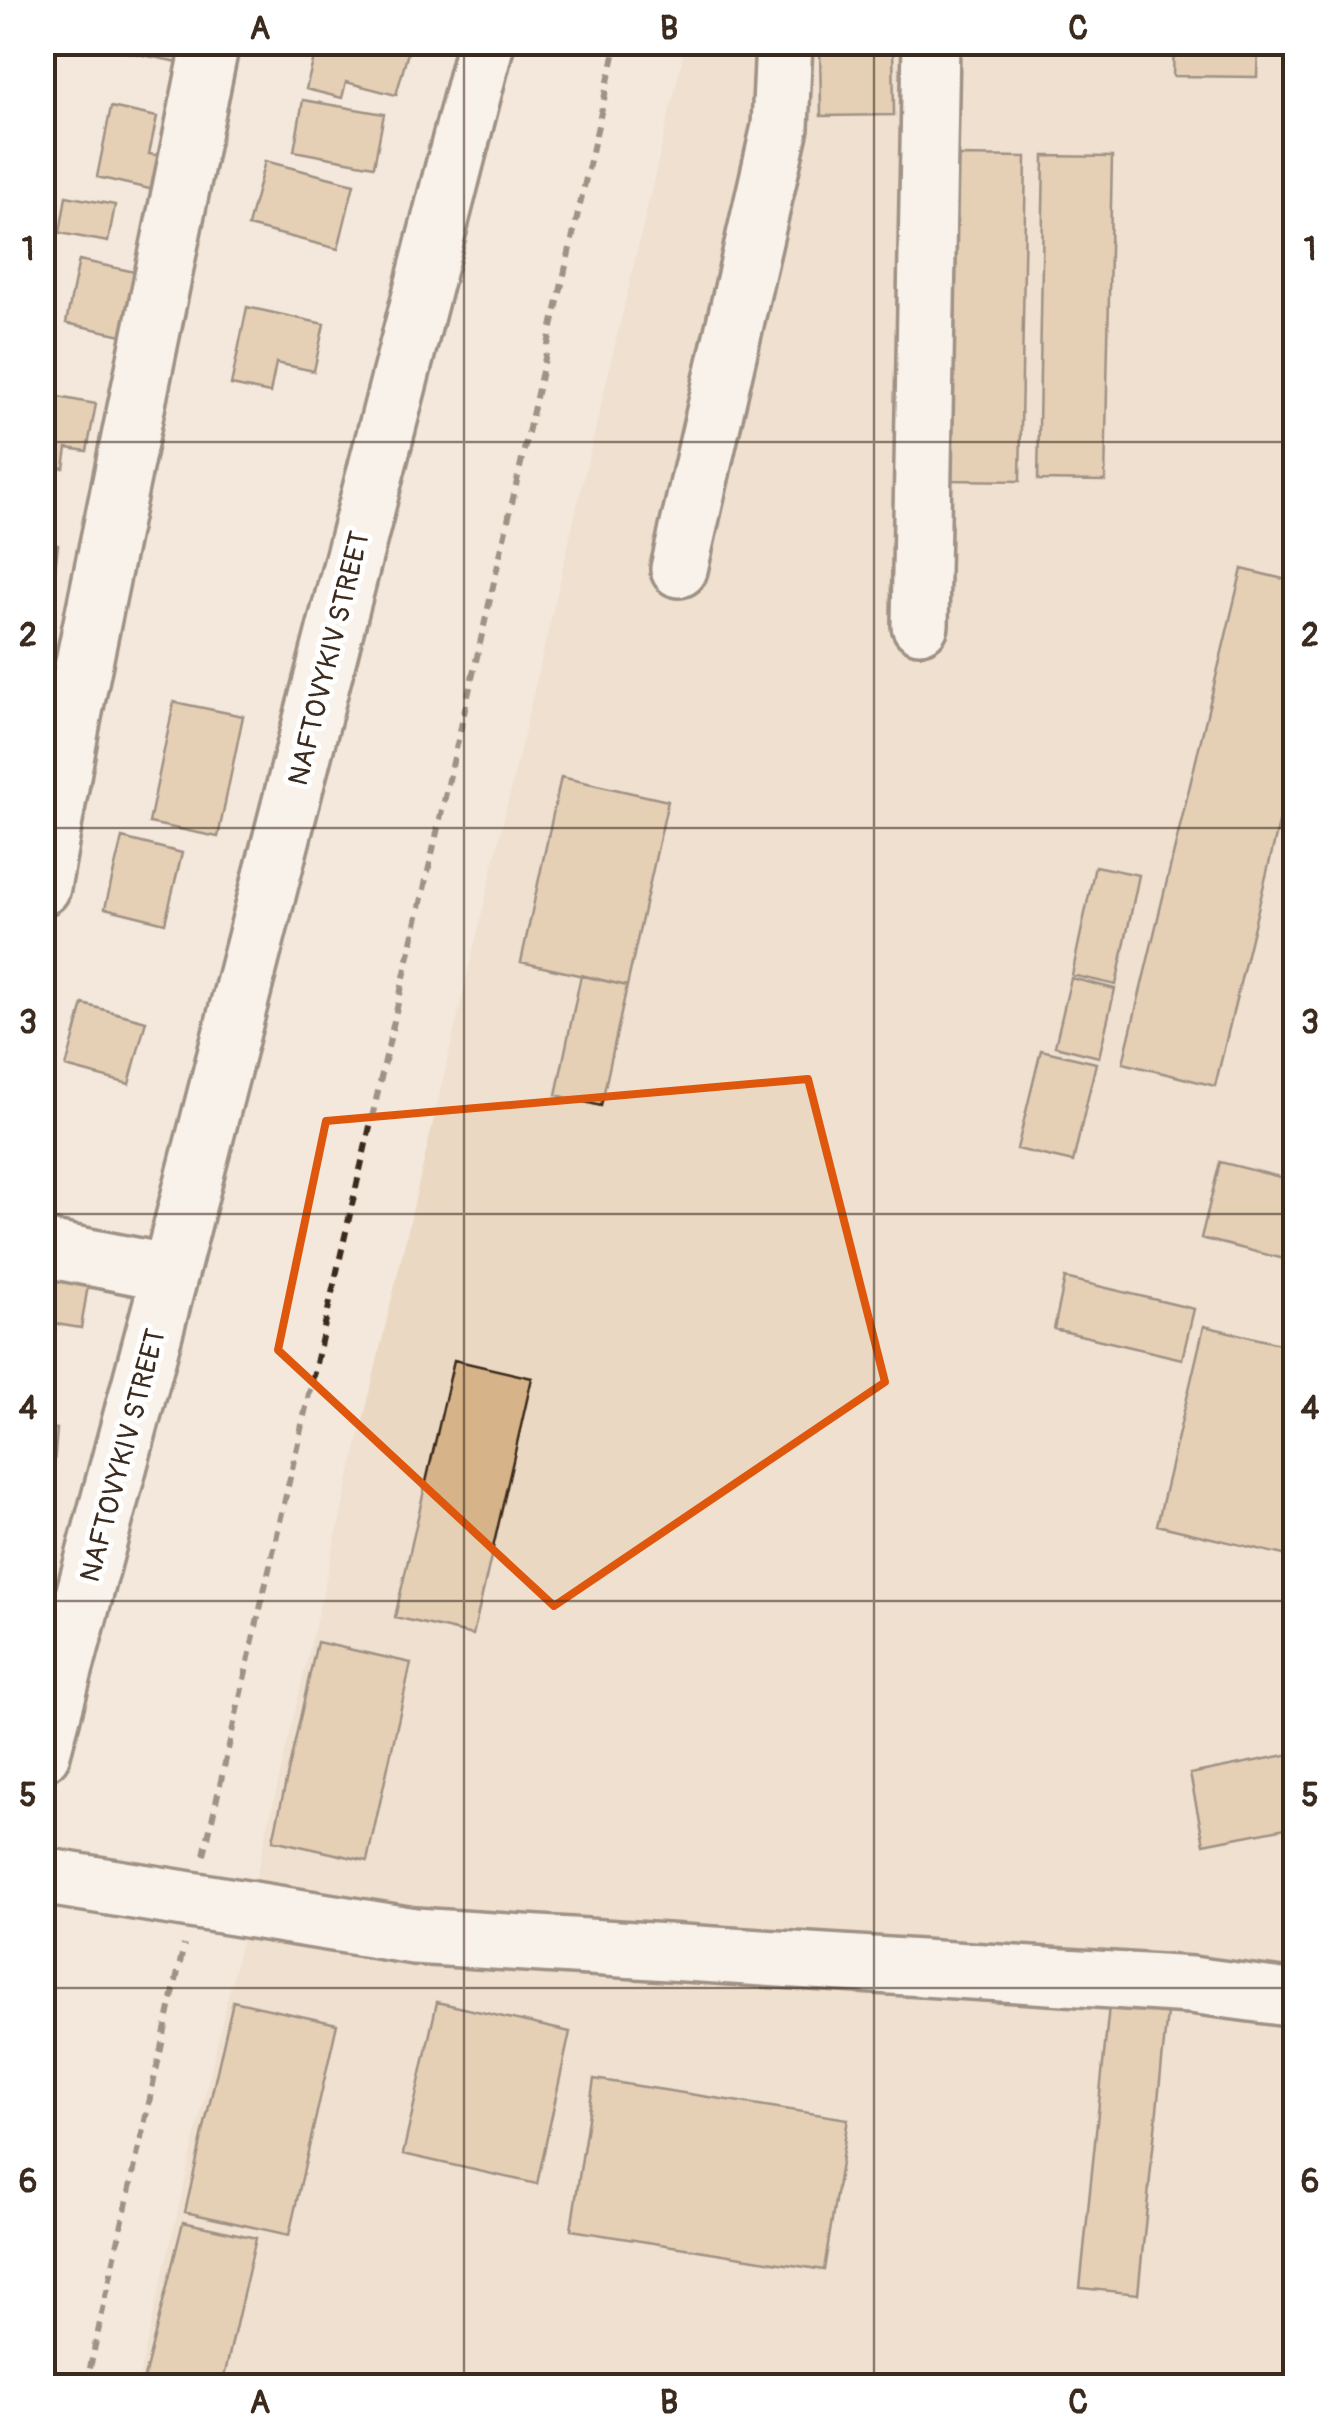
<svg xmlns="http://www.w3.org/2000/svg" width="1338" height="2429" font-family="Pangolin,sans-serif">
<rect width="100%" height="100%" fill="#f3e8db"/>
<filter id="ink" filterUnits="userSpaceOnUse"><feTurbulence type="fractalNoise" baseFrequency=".01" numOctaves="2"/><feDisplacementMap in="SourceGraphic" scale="20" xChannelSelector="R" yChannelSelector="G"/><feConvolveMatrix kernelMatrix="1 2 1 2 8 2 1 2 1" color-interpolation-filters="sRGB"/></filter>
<g filter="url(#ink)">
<path fill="#ead8c2" d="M686,43H1295V2386H137Z"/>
<path fill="#d6b388" stroke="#3b2a1e" stroke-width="2.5" d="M120,42H192L188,64L118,50Z
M318,42H399L410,45L396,95L346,82L342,98L306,89Z
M820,42H893L894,115L821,116Z
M1174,42H1258L1257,77L1173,76Z
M303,100L384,114L374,166L294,151Z
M111,107L157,117L149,154L161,156L154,190L97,177Z
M958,156L1026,157L1020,481L952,480Z
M1044,156L1112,157L1105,481L1038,480Z
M265,161L354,184L338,249L248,226Z
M66,196L115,205L108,242L60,233Z
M79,260L135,272L122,335L66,323Z
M247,307L324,324L314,371L276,363L270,393L231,385Z
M42,394L96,404L87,451L67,448L64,468L42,464Z
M42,543L58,545L53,587L42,586Z
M1242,569L1296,582V753L1215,1086L1123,1063Z
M174,702L243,716L218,837L149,823Z
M561,777L668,801L627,986L521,962Z
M122,838L182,853L165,923L105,908Z
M1095,866L1139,875L1116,985L1072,975Z
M581,975L627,986L601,1106L556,1095Z
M1071,978L1115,989L1099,1057L1055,1046Z
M83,1004L146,1021L129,1084L66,1067Z
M1041,1050L1096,1063L1073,1162L1017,1149Z
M1220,1162L1296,1181V1262L1201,1238Z
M42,1271L89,1279L81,1328L56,1324L53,1344L42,1342Z
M1065,1278L1194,1309L1182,1359L1054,1329Z
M1204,1326L1296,1348V1558L1157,1525Z
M454,1360L532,1378L473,1635L395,1617Z
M42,1428L57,1429L53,1477L42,1476Z
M317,1642L411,1663L367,1861L273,1840Z
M1296,1753V1826L1204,1844L1190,1774Z
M233,2001L337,2024L289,2235L185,2212Z
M437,2002L570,2032L537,2184L403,2154Z
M1109,2006L1167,2013L1138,2294L1080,2288Z
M594,2079L848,2119L824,2270L571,2230Z
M183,2222L256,2238L222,2386H142Z"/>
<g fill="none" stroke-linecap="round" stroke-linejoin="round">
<g stroke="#3b2a1e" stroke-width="62">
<path id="minor" d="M679,569L780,127L784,42
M920,625L931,42
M42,887L71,726L211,42
M42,1248L170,1273
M42,1753L170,1273L486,42
M42,1876L414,1936L1191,1985L1296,1999"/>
</g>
<path stroke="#3b2a1e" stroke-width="6" stroke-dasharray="10 8" stroke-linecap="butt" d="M204,1855L617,42
M86,2386L184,1945"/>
<use href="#minor" stroke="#fff" stroke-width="55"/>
</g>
</g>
<path d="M0 0H1338V2429H0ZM808,1079L885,1382L554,1606L278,1350L326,1121Z" fill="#f3e8db" fill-opacity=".55" fill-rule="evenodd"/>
<path fill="none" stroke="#df570d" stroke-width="8" stroke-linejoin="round" d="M808,1079L885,1382L554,1606L278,1350L326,1121Z"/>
<path fill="none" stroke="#3b2a1e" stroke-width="2.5" stroke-opacity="0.55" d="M464,42V2386M874,42V2386M42,442H1296M42,828H1296M42,1214H1296M42,1601H1296M42,1988H1296"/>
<g text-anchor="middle" stroke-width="10" stroke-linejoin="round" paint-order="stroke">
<g font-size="28" fill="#3b2a1e" stroke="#fff">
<text transform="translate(328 658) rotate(-76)" y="10">NAFTOVYKIV STREET</text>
<text transform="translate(122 1455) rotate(-75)" y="10">NAFTOVYKIV STREET</text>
</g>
</g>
<rect width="1338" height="2429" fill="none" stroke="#fff" stroke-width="110"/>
<rect x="55" y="55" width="1228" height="2319" fill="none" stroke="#3b2a1e" stroke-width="4"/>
<g font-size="32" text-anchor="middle" font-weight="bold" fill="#3b2a1e">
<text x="260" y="39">A</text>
<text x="669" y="39">B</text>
<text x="1078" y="39">C</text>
<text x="28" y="260">1</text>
<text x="1310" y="260">1</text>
<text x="28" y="646">2</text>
<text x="1310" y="646">2</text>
<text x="28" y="1033">3</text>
<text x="1310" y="1033">3</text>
<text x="28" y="1419">4</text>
<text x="1310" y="1419">4</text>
<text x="28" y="1806">5</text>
<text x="1310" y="1806">5</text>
<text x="28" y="2192">6</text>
<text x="1310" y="2192">6</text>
<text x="260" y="2413">A</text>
<text x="669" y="2413">B</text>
<text x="1078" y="2413">C</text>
</g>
</svg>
